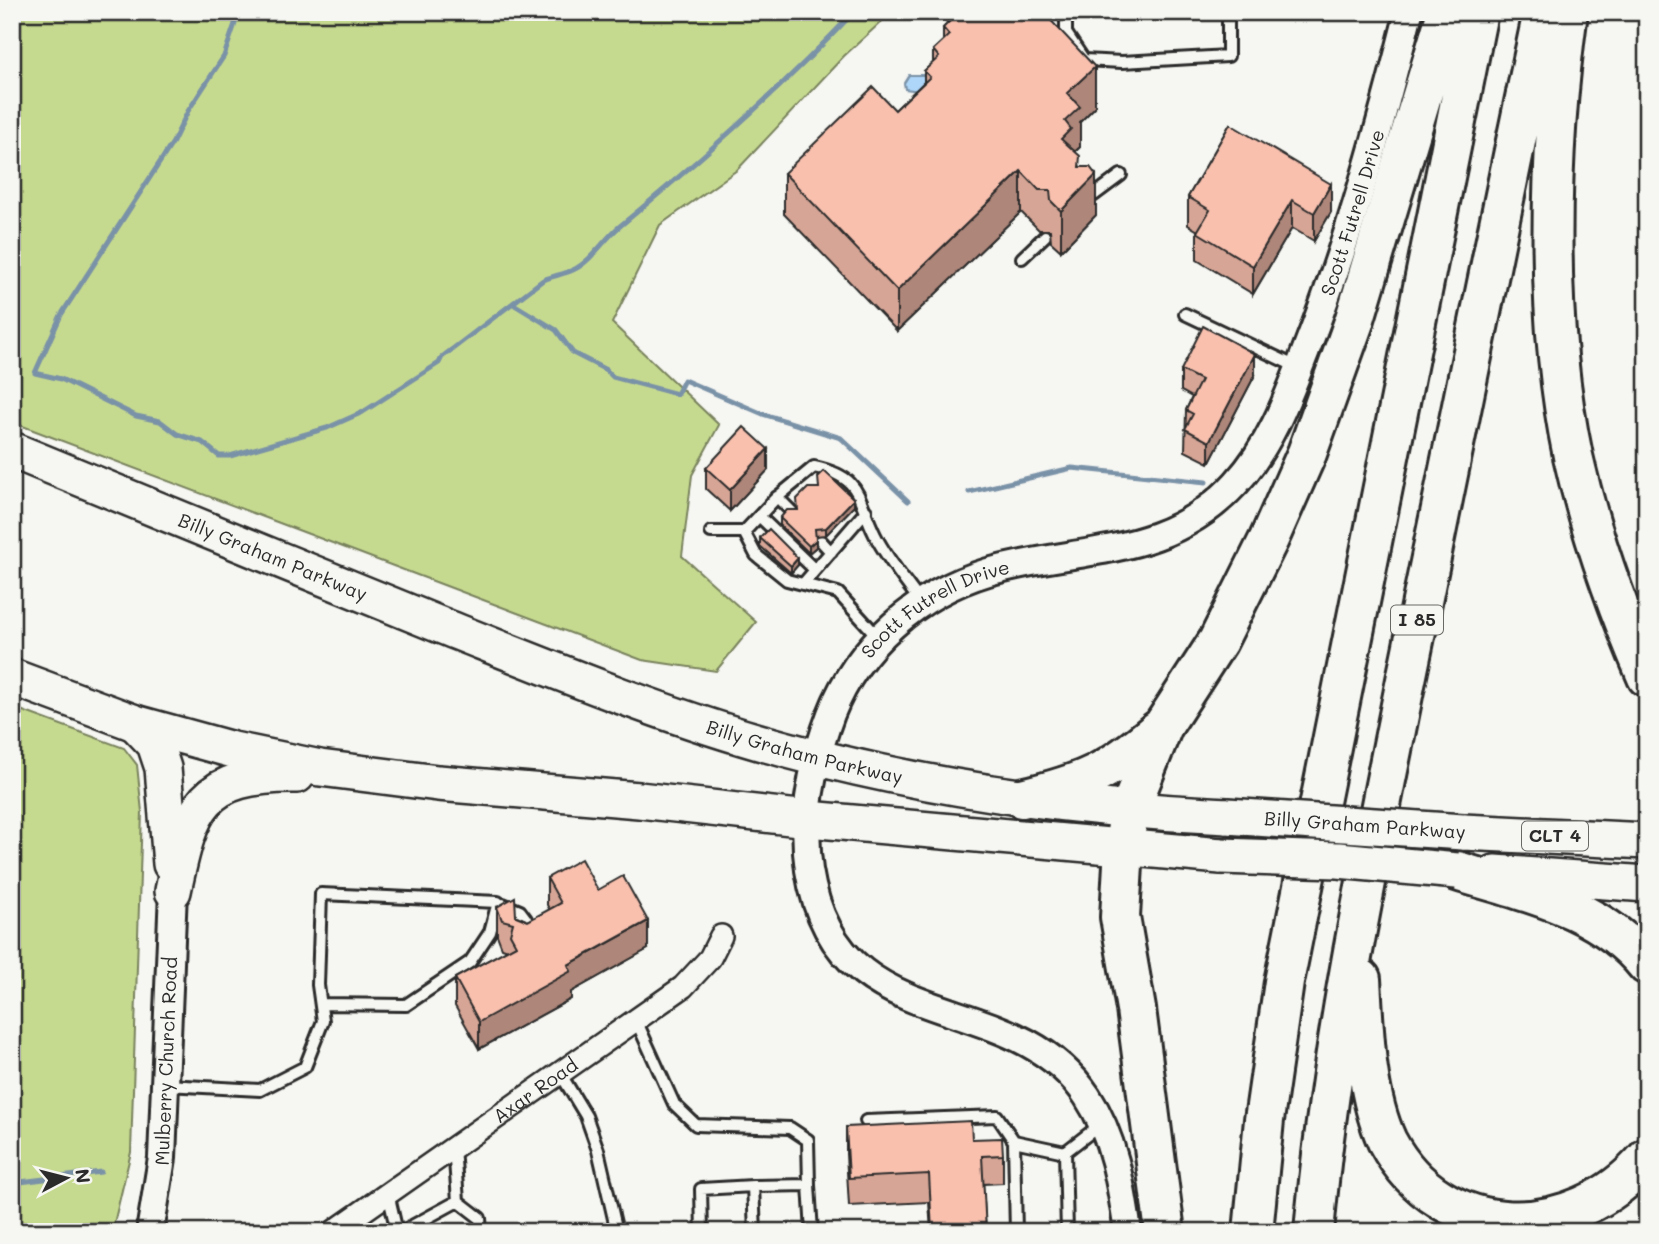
<svg xmlns="http://www.w3.org/2000/svg" width="1659" height="1244" font-family="Mali,sans-serif">
<rect width="100%" height="100%" fill="#f6f6f2"/>
<filter id="ink" filterUnits="userSpaceOnUse"><feTurbulence type="fractalNoise" baseFrequency=".0143" numOctaves="2"/><feDisplacementMap in="SourceGraphic" scale="14" xChannelSelector="R" yChannelSelector="G"/><feConvolveMatrix kernelMatrix="1 2 1 2 8 2 1 2 1" color-interpolation-filters="sRGB"/></filter>
<g filter="url(#ink)">
<path fill="#c6da8f" stroke="#78825d" stroke-width="2" d="M12,12H892L844,56L737,170L660,225L612,323L719,425L692,475L682,556L756,622L716,671L642,660L12,422Z
M12,707L124,748L137,765L142,812L131,1152L112,1232H12Z"/>
<path fill="#aed6f9" stroke="#7a92a7" stroke-width="2" d="M909,75H938L928,92L905,89L904,83Z"/>
<g fill="none" stroke-linecap="round" stroke-linejoin="round">
<path stroke="#7a92a7" stroke-width="5" d="M239,12L224,56L188,111L173,142L61,315L35,373L61,379L136,416L160,421L177,434L202,442L219,456H230L327,428L363,412L439,363L442,357L543,280C553,276 564,274 573,270C592,261 604,239 620,226C702,159 781,89 854,12
M515,305L556,330L573,353L606,370L613,377L677,394L684,380L763,414L841,438L908,501
M969,492L1072,468L1206,482
M12,1183L101,1172"/>
<g stroke="#2b2b2b" stroke-width="16">
<path id="service" d="M1066,12V33L1084,60L1122,62L1228,56V12
M1086,201L1121,175
M1022,258L1045,236
M1185,314L1299,368
M777,497L792,512
M759,516L815,570
M711,532H744
M821,541L831,552
M803,584L866,511
M879,638L838,593L787,580L756,555L744,532L775,499L814,467C863,477 856,497 875,535C887,559 906,582 922,604
M503,904L520,911L526,919L524,933
M636,1020L674,1104L696,1125L790,1128L808,1140L809,1185L753,1186
M560,1073L586,1116L598,1150L617,1232
M166,1085L260,1090L305,1067L323,1021L318,985L321,894L498,902L490,932L470,962L406,1005L321,1004
M866,1121L997,1116L1014,1141
M454,1147L458,1201L480,1218L481,1232
M1065,1152L1067,1232
M809,1185L812,1232
M388,1193L397,1232
M401,1232L458,1201
M702,1232L701,1189L753,1186L755,1232
M1016,1232L1014,1141L1065,1152L1100,1125"/>
</g>
<g stroke="#2b2b2b" stroke-width="26">
<g id="minor">
<path id="s1" d="M333,1232L683,987L710,958L721,936"/>
</g>
</g>
<g stroke="#2b2b2b" stroke-width="32">
<g id="tertiary">
<path id="s2" d="M150,1232L162,1158L173,891"/>
<path id="s3" d="M1128,1232C1121,1184 1114,1137 1087,1096C1010,981 836,1044 809,870C801,818 813,762 831,714C858,645 918,593 988,572C1078,546 1166,560 1236,483C1271,445 1288,397 1306,350C1349,240 1380,127 1409,12"/>
</g>
</g>
<g stroke="#2b2b2b" stroke-width="40">
<g id="trunk">
<path id="s4" d="M12,450C155,509 297,567 440,625C546,667 649,710 759,742C911,786 1070,809 1227,816"/>
<path d="M12,677L135,723L233,750L320,768L438,783L639,800L808,819L1221,856"/>
<path d="M135,723L155,744L163,768L171,864"/>
<path d="M1463,832L1647,841"/>
<path d="M1495,873L1647,884"/>
<path d="M173,891C191,806 201,774 297,775"/>
</g>
</g>
<g stroke="#2b2b2b" stroke-width="44">
<path id="motorway" d="M1568,12C1549,149 1544,320 1573,456C1590,532 1616,605 1647,677
M1022,798C1085,783 1109,772 1158,730
M1457,871C1527,893 1599,906 1647,965
M1361,979C1364,1031 1365,1093 1387,1141C1442,1244 1573,1244 1647,1158
M1165,1232L1136,1009L1120,917L1124,847L1129,811L1163,726L1218,641L1269,539L1307,453L1354,322L1447,12
M1253,1232L1264,1120L1284,982L1478,12
M1314,1232C1330,1047 1369,866 1405,685C1450,460 1496,236 1543,12"/>
</g>
<use href="#service" stroke="#f6f6f2" stroke-width="10"/>
<use href="#minor" stroke="#f6f6f2" stroke-width="21"/>
<use href="#tertiary" stroke="#f6f6f2" stroke-width="26"/>
<use href="#trunk" stroke="#f6f6f2" stroke-width="35"/>
<use href="#motorway" stroke="#f6f6f2" stroke-width="38"/>
<g stroke="#2b2b2b" stroke-width="40" stroke-linecap="butt">
<path id="trunk-bridge" d="M1227,816L1463,832
M1221,856L1338,860L1457,871"/>
</g>
<use href="#trunk-bridge" stroke="#f6f6f2" stroke-width="35"/>
</g>
<path fill="#d6a596" stroke="#2b2b2b" stroke-width="2" d="M937,12H1043L1095,107L1080,122V147L1075,152L1096,215L1061,251L1051,242L1050,230H1039L1021,212L897,331L784,214V173L895,110L924,82V71L933,63V50L943,41V28L948,23Z
M1230,124L1331,212L1314,241L1292,228L1253,294L1197,260V232L1198,231L1188,225V197Z
M1181,370L1255,375L1209,463L1185,451L1186,410L1192,397L1181,391Z
M706,468L768,470L730,511L706,489Z
M854,506L826,535L815,536L816,547L809,553L780,525V518Z
M760,538L798,565L791,573L760,546Z
M547,878L598,890L648,949L571,992V999L479,1049L455,1006V978L508,950L502,948L497,935V907L528,921L550,910L547,905Z
M846,1127L972,1139L1003,1155V1183L983,1184L986,1232H931L929,1202L849,1206L846,1154Z"/>
<path fill="#ae867a" stroke="#2b2b2b" stroke-width="2" d="M1095,67V107L1080,122V147L1071,155L1061,139L1065,121L1067,93Z
M1021,171V212L897,331V291Z
M1096,175V215L1061,251V211Z
M1331,184V212L1314,241V213Z
M1292,200V228L1253,294V266Z
M1255,354V375L1209,463V442Z
M768,449V470L730,511V490Z
M854,499V506L826,535V528Z
M816,540V547L809,553V546Z
M798,558V565L791,573V566Z
M648,921V949L571,992V999L479,1049V1022L568,965Z"/>
<path fill="#f9c0ae" stroke="#2b2b2b" stroke-width="2" d="M959,12H1043L1095,67L1067,93L1080,107L1065,121L1071,129L1061,139L1080,156L1079,167H1090L1096,175L1061,211L1051,201L1050,190H1039L1021,171L897,291L784,173L873,87L895,110L930,77L924,71L939,57L933,50L949,35L943,28Z
M1230,124L1331,184L1314,213L1292,200L1253,266L1197,232L1210,210L1188,197Z
M1203,326L1255,354L1209,442L1185,429L1193,414L1186,410L1201,380L1181,370Z
M744,427L768,449L730,490L706,468Z
M824,471L854,499L826,528L815,529L816,540L809,546L780,518L787,510H798L797,499L808,488H819L818,477Z
M769,529L798,558L791,566L760,538Z
M581,859L598,890L623,876L648,921L568,965L571,971L479,1022L455,978L516,945L510,934L513,923L502,920L497,907L515,897L516,916L528,921L561,903L547,878Z
M971,1121L972,1139L1002,1138L1003,1155L982,1156L986,1232H932L929,1174L849,1178L846,1127Z"/>
</g>
<g text-anchor="middle" stroke-width="5" stroke-linejoin="round" paint-order="stroke">
<g fill="#f6f6f2" stroke="#686867" stroke-width="2">
<rect x="1391" y="605.5" width="52" height="29" rx="5"/>
<rect x="1522" y="821.5" width="66" height="29" rx="5"/>
</g>
<g font-size="18" font-weight="bold" fill="#2b2b2b">
<text x="1417" y="626">I 85</text>
<text x="1555" y="842">CLT 4</text>
</g>
<g font-size="19" fill="#2b2b2b" stroke="#f6f6f2">
<text dy="7" stroke="none"><textPath href="#s3" startOffset="1465">Scott Futrell Drive</textPath></text>
<text dy="7" stroke="none"><textPath href="#s4" startOffset="282">Billy Graham Parkway</textPath></text>
<text dy="7" stroke="none"><textPath href="#s3" startOffset="835">Scott Futrell Drive</textPath></text>
<text dy="7" stroke="none"><textPath href="#s4" startOffset="849">Billy Graham Parkway</textPath></text>
<text transform="translate(1365 825) rotate(4)" y="7">Billy Graham Parkway</text>
<text dy="7" stroke="none"><textPath href="#s2" startOffset="172">Mulberry Church Road</textPath></text>
<text dy="7" stroke="none"><textPath href="#s1" startOffset="247">Axar Road</textPath></text>
</g>
</g>
<rect width="1659" height="1244" fill="none" stroke="#f6f6f2" stroke-width="42"/>
<rect x="21" y="21" width="1617" height="1202" fill="none" stroke="#2b2b2b" stroke-width="2.5" filter="url(#ink)"/>
<g transform="translate(66 1178) rotate(83)" stroke="#f6f6f2" stroke-width="5" paint-order="stroke">
<path d="M0-5L12 26L0 18L-12 26Z" fill="#2b2b2b"/>
<text y="-10" font-size="19" font-weight="bold" text-anchor="middle" fill="#2b2b2b">N</text>
</g>
</svg>
